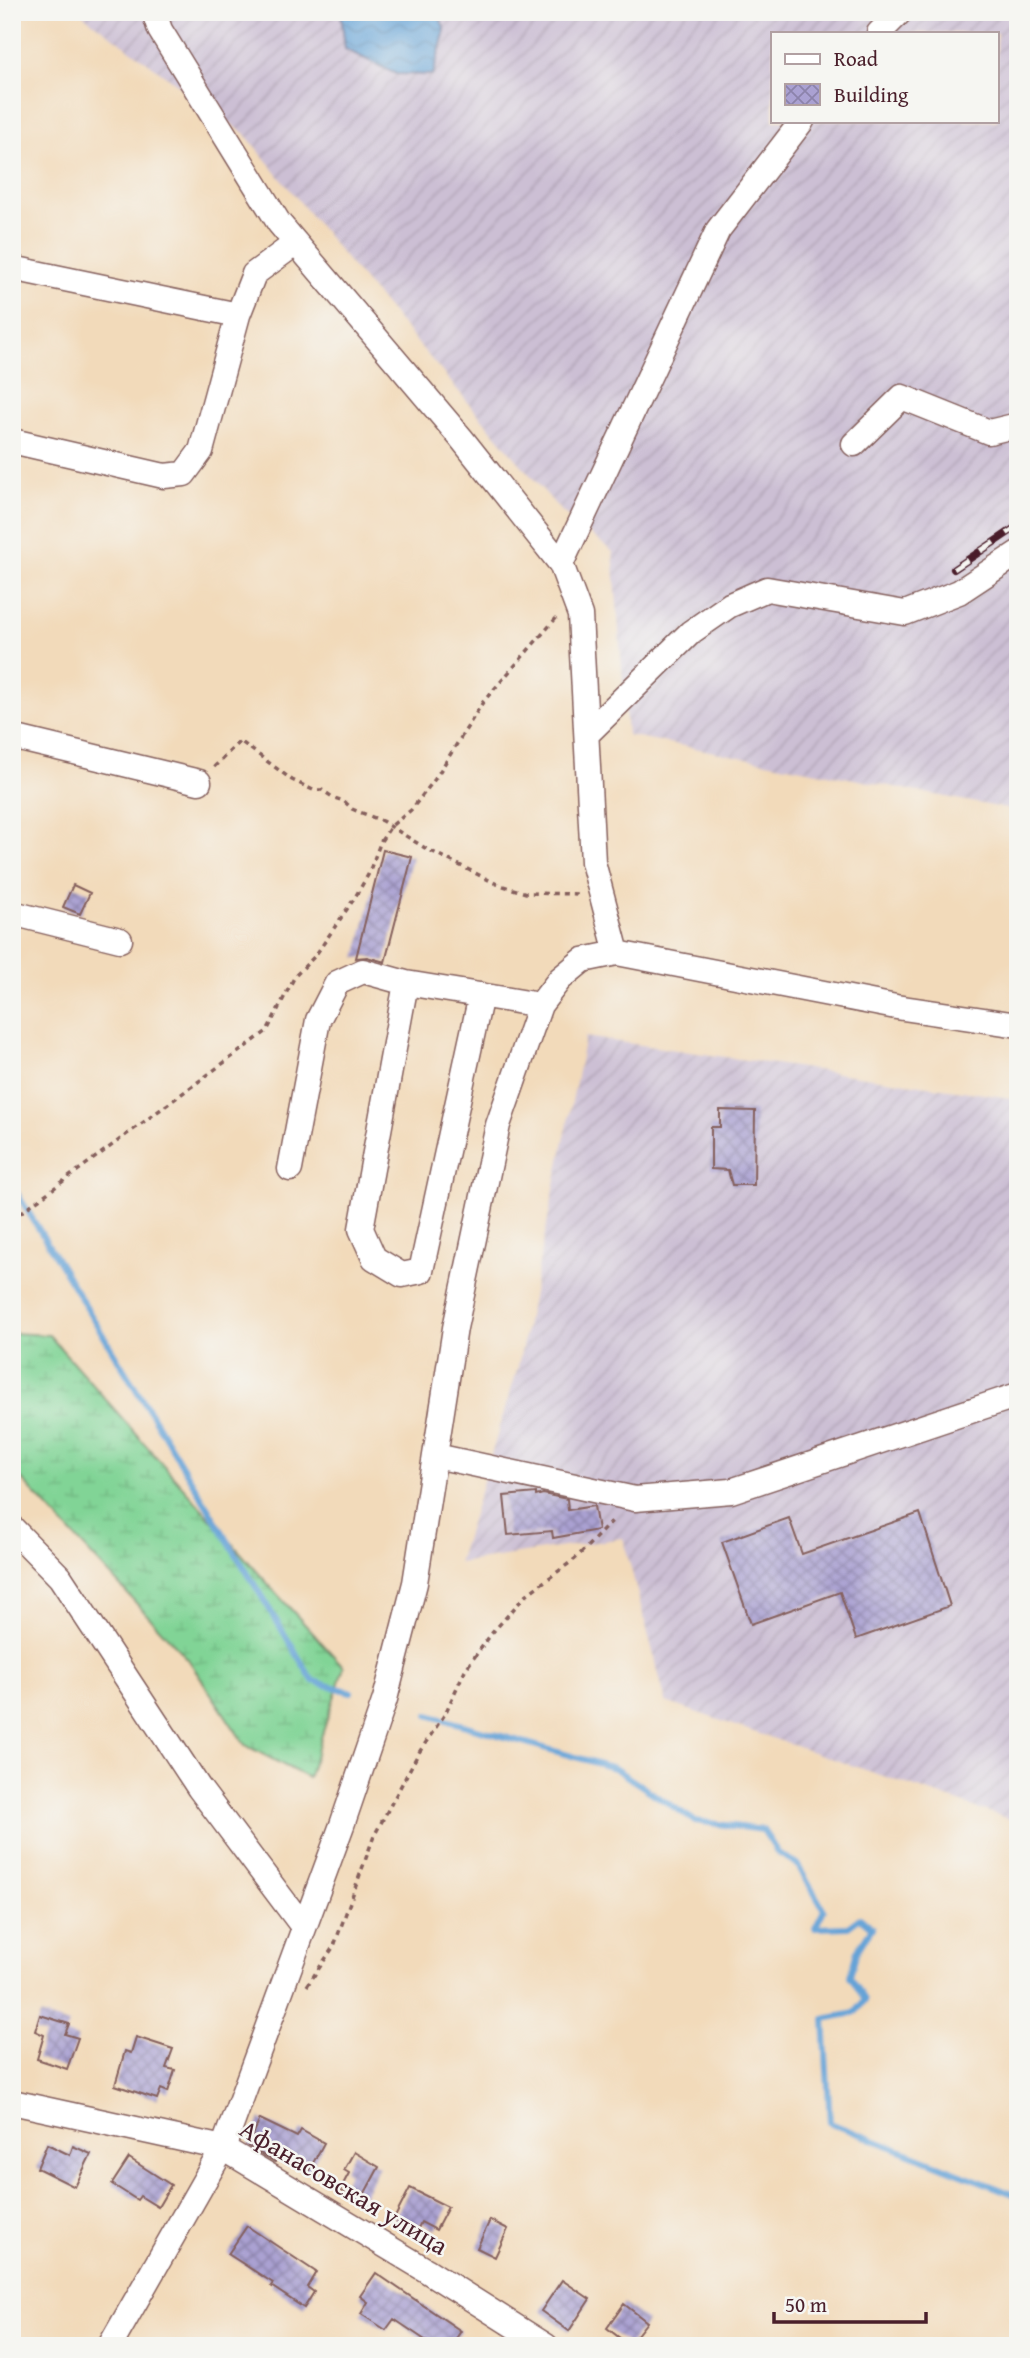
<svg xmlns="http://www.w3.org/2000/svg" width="1030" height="2358" font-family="'Gentium Book Plus',serif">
<defs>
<pattern id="industrial-furrows" width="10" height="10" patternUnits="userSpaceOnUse" patternTransform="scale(1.75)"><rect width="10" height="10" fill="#ccbfd4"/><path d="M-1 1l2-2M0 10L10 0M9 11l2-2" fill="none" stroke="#b1a4b6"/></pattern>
<pattern id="wetland-marsh" width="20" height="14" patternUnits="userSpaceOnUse" patternTransform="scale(1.75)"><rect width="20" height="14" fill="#81d496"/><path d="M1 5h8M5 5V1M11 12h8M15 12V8" fill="none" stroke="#71b681"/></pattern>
<pattern id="water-waves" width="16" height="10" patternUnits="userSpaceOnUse" patternTransform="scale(1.75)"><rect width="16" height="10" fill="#65a3d7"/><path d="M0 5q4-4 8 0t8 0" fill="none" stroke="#5584af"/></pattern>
<pattern id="building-cross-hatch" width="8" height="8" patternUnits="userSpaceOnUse" patternTransform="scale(1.75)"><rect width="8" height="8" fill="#aaa1d2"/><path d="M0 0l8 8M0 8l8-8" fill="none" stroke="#8c83ab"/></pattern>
</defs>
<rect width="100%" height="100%" fill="#f6f6f2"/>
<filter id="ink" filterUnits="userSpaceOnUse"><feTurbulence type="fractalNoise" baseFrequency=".0143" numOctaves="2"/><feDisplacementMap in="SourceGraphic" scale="14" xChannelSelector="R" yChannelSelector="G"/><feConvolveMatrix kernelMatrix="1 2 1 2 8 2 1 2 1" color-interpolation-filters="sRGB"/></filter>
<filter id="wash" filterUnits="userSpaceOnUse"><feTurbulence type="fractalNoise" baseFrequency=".00686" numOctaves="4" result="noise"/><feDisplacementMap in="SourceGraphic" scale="28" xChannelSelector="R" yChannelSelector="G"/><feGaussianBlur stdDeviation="1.57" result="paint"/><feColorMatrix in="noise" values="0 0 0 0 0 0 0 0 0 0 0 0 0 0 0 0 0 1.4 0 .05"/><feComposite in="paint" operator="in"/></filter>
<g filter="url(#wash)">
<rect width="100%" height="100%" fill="#f2daba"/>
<path fill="url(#industrial-furrows)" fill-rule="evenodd" d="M79,12H1018V811L627,735L613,552L560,510L350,264L245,134ZM773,33H997V121H773Z
M585,1037L1018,1099V1822L666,1702L623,1538L458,1563L518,1367Z"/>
<path fill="url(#wetland-marsh)" stroke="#667a60" stroke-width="2" d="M12,1333L49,1335L276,1593L344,1667L308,1778L245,1745L188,1659L12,1469Z"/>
<path fill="url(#water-waves)" stroke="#586181" stroke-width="2" d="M341,12H438L445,30L433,75L396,74L345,49Z"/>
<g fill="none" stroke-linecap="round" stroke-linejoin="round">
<path stroke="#65a3d7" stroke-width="6" d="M12,1185L313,1681L351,1692
M428,1715L614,1768L695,1821L763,1830L778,1853L797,1864L824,1910L815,1928L848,1927L860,1918L872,1928L857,1951L850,1976L865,2000L855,2013L824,2019L830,2123L1018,2196"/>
</g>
<g id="blocks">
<path fill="url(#building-cross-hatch)" d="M383,850L412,857L385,962L367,957L356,958Z
M73,885L90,893L80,914L63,907Z
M720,1110L755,1111L754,1185H732L728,1170L711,1169V1127H720Z
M536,1493V1496L543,1494L567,1499L568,1510L594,1506L598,1530L553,1538L552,1531L508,1535L504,1496Z
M920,1513L950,1606L856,1639L840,1592L751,1624L722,1542L789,1518L802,1554Z
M40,2015L69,2024L65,2034L78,2038L67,2069L37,2059L44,2035L35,2031Z
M136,2037L173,2049L166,2068L175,2070L168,2092L161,2089L157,2099L115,2085L125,2051L131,2053Z
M260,2119L297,2137L301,2130L324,2143L308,2172L278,2154L275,2162L248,2146Z
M47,2144L70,2155L73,2146L91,2154L75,2187L37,2168Z
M354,2152L379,2167L360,2202L340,2190L349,2173L344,2170Z
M129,2158L171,2185L158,2207L140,2196L137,2200L112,2184Z
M410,2188L448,2207L436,2230L421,2222L416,2232L394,2219Z
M490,2220L508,2229L495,2257L477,2248Z
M247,2226L316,2272L307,2287L314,2292L304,2308L271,2286L273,2283L228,2254Z
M376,2273L461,2331L451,2346H434L394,2319L386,2330L361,2314L368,2302L360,2296Z
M562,2280L590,2299L569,2331L541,2311Z
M624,2304L647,2322L629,2345L607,2328Z"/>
</g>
</g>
<g filter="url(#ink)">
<use href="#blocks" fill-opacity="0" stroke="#85605d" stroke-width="2"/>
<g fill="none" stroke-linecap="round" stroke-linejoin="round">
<g stroke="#85605d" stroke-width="27">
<path id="minor" d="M154,12L160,30L279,223L461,438L561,564
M879,33L900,12
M12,268L238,315
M12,441L164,476L184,474L201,451L238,315L254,274L296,243
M854,444L902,397L989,432L1018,425
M587,734L691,632L730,605L767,589L905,613L959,592L1018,553
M12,737L199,782
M12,913L120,940
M617,953L593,862L580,615L561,564L718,230L802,121
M481,995L421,1271L402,1275L374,1258L361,1229L406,983L540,1005
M290,1169L318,1020L337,983L363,971L406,983
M436,1456L635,1499L731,1491L1018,1395
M12,1528L60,1577L199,1788L304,1928
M12,2102L223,2148L426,2270L546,2346
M110,2346L223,2148L342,1825L385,1699L415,1583L455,1328L498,1125L540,1005L560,979L583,960L617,953L896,1007L1018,1025"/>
</g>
<path stroke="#85605d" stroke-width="3.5" stroke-dasharray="5 5" stroke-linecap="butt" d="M214,767L240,741L292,780L313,790H322L334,798L344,801L352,809L382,821L425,848L497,884L526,893L579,894
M12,1219L267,1031L295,976L315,956L354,899L368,875L381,841L391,826L411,810L435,779L483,702L558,616
M307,1986L334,1946L374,1836L418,1754L445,1714L465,1670L492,1633L526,1595L575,1559L615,1518"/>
<use href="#minor" stroke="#fff" stroke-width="24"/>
<g stroke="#4a1f2b" stroke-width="8">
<path id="rail" d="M954,569L1018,526"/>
</g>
<use href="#rail" stroke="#f6f6f2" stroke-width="5" stroke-dasharray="16" stroke-linecap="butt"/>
</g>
</g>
<g text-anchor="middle" stroke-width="5" stroke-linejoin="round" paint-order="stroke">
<g font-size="26" fill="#4a1f2b" stroke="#f6f6f2">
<text transform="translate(344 2187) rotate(31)" y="9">Афанасовская улица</text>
</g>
</g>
<rect width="1030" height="2358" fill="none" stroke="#f6f6f2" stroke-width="42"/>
<rect x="771" y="32" width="228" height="91" fill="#f6f6f2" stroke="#b1a0a2" stroke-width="2"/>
<rect x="785" y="54" width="35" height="10" fill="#ffffff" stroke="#b1a0a2" stroke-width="2"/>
<text x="834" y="66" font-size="21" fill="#4a1f2b">Road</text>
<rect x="785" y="84" width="35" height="21" fill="url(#building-cross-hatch)" stroke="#b1a0a2" stroke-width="2"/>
<text x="834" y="102" font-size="21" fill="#4a1f2b">Building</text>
<path d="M774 2312v10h152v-10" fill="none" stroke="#4a1f2b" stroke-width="3.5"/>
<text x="785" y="2312" font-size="21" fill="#4a1f2b" stroke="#f6f6f2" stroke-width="5" paint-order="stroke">50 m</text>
</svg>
